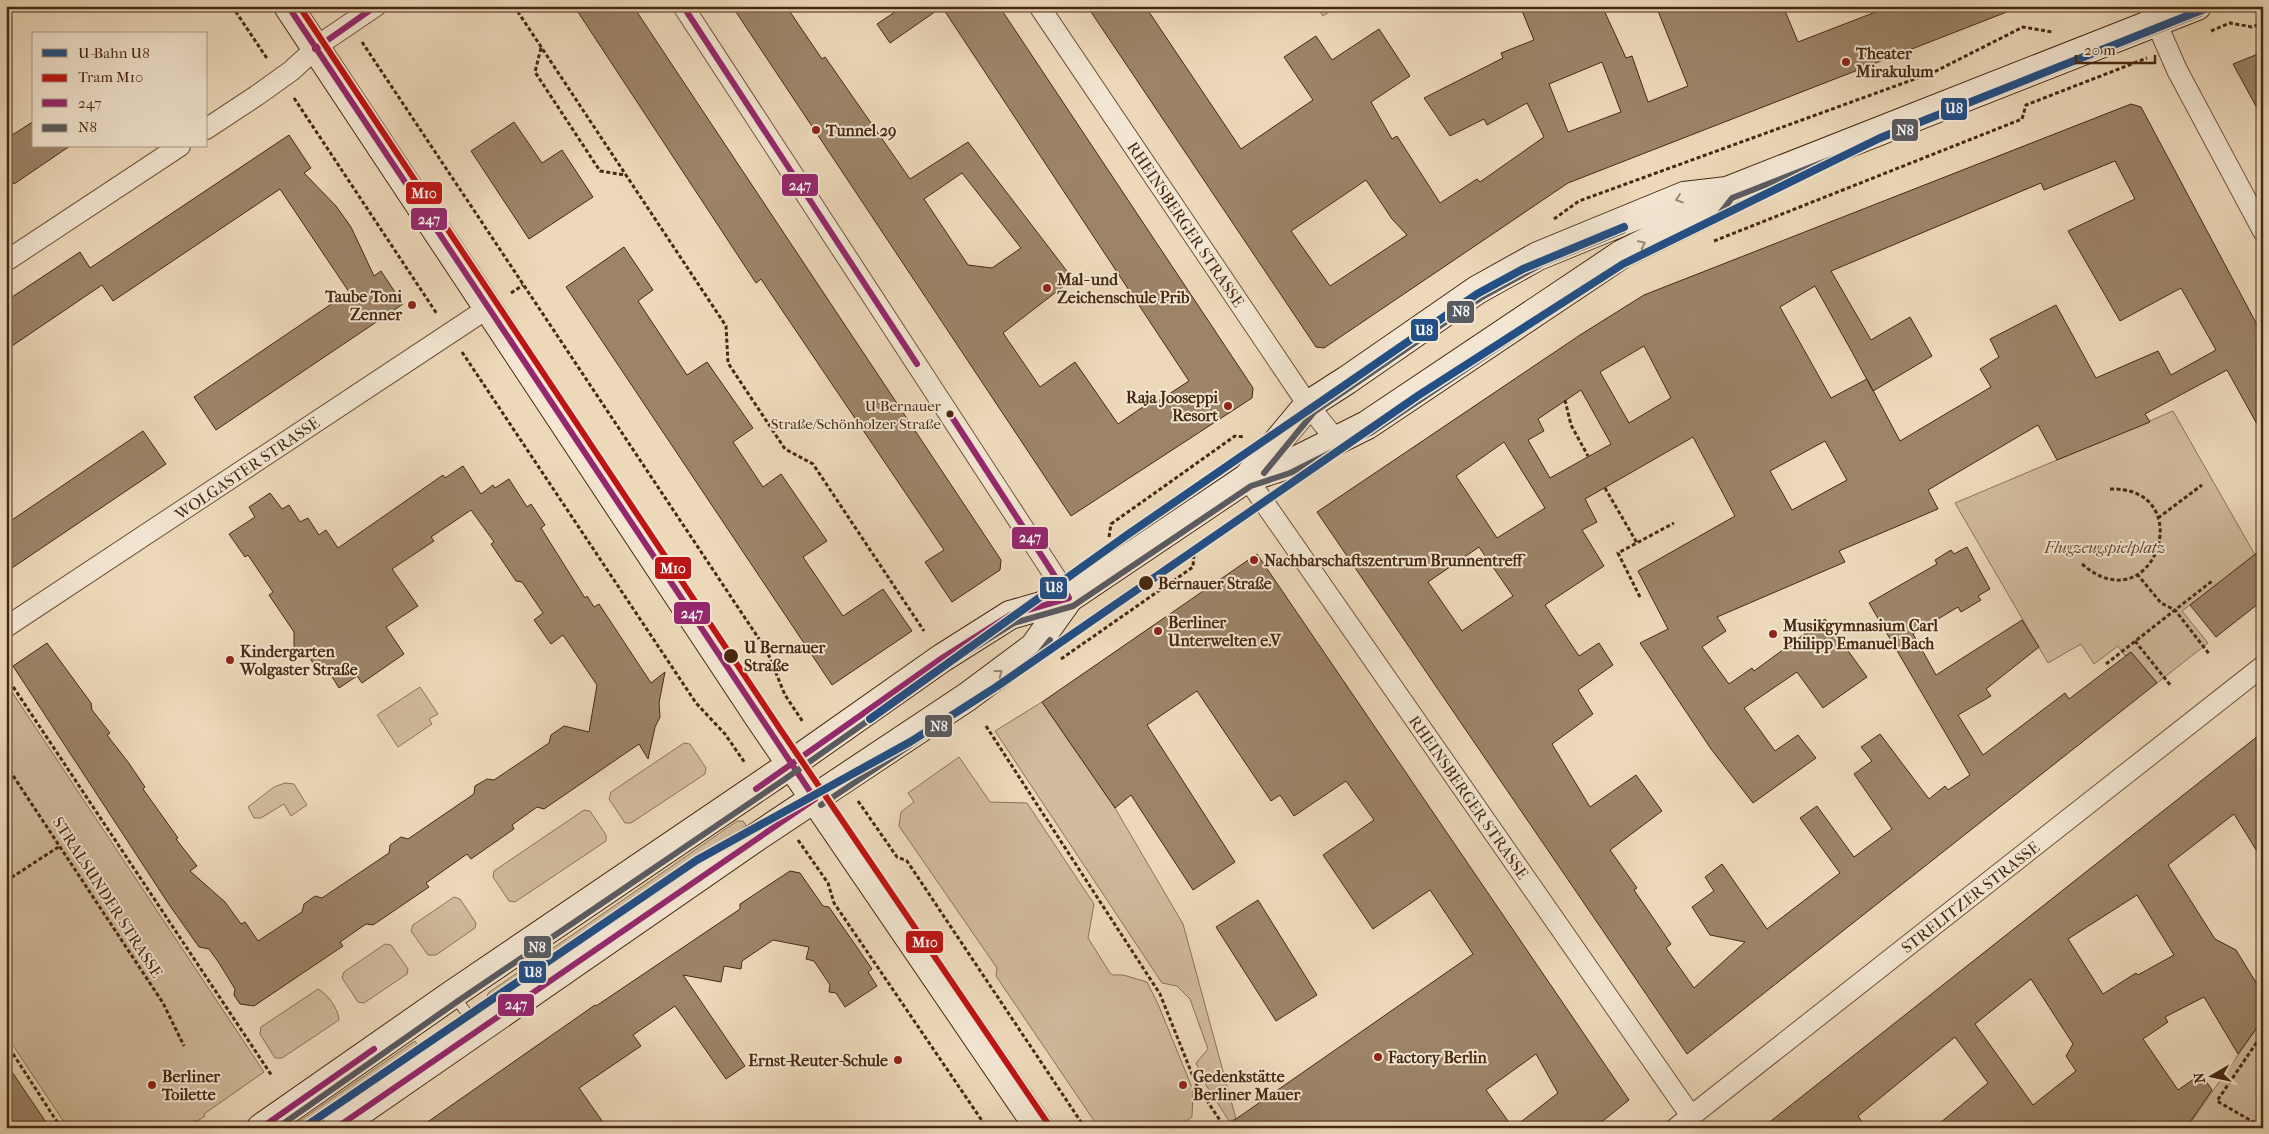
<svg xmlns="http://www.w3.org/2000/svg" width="2269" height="1134" font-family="'IM FELL French Canon',serif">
<rect width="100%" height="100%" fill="#edd9ba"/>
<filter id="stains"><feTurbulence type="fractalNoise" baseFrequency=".004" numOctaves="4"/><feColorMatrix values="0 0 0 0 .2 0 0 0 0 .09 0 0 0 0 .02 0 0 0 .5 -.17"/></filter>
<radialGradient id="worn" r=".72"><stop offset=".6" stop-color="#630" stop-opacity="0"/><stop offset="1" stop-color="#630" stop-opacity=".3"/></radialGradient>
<path fill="#d1bb9d" stroke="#8c7257" d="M1316,6H1338L1323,16Z
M2173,411L2255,555L2182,611L2208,643L2157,683L2131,652L2125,656L2118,646L2094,664L2081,644L2048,663L1955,503Z
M6,683L264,1072L204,1114L205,1116L196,1122L195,1120L184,1128H68L6,1035Z
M420,687L438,714L429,719L432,724L398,747L377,715Z
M1042,702L1115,808L1183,924L1236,1119L1229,1121L1206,1085L1196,1063L1208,1049L1190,999L1177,986L1162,983L995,731Z
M684,743L690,744L706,768L705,774L631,823H625L609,799L611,792Z
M959,757L990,802L1027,803L1094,904L1088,938L1110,973L1113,975H1123L1147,982L1158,1004L1193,1090L1192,1117L1180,1125L1181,1128H1099L996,976L997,968L899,826L901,812L914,802L908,793Z
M285,783L294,784L307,805L291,816L284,804L261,818H254L248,807L274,787Z
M584,810L590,811L606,835V841L515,902L509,901L493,877L494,871Z
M737,821H743L748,828L496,1003H490L487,998L488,993Z
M454,897L460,899L476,923L475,928L436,955H428L411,931L413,925Z
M385,944L391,945L408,969L407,974L364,1003L358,1002L342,978L344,972Z
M318,989C327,993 339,1010 339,1020L282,1058H275L260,1034L261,1027Z
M2263,1019V1128H2187Z
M415,1041L423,1053L313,1128H289Z"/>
<path fill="#9d8469" stroke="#472811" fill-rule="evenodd" d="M574,6H633L1001,560L1000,570L952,602L925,562L944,550L761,279L756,283Z
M732,6H786L822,59L825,57L910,179L968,142L1073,279L1003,333L1040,387L1075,362L1118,424L1150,402L1152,405L1189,381L942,7L890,43L877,24L904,6H999L1253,388L1252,398L1071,516ZM962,173L1021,248L992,268L968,265L924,199Z
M1087,6H1145L1241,149L1313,100L1284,57L1316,36L1332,60L1379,29L1410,76L1371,102L1392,139L1397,136L1440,203L1477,179L1480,182L1544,137L1527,103L1487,125L1484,119L1450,136L1424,98L1503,58L1501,53L1534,40L1520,6H1602L1626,58L1632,56L1648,102L1688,86L1656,6H1783L1798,42L1891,6L2017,8L1568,183L1324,348L1316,347ZM1602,62L1621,112L1568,132L1549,84ZM1366,180L1392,219L1407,235L1330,286L1291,231Z
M2263,52V119L2233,64Z
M2131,104L2141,107L2263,336V435L2227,370L2145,414L2150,422L2057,460L2038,425L1928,490L1938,509L1839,551L1845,562L1717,617L1726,631L1702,647L1729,684L1752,668L1754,671L1825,619L1867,677L1823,708L1797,672L1744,708L1775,751L1798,735L1816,758L1753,803L1711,749L1640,643L1668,629L1638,571L1735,516L1693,437L1585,499L1597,522L1582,530L1604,566L1545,605L1579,656L1599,643L1613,665L1578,690L1593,714L1552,744L1590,807L1636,775L1662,811L1610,850L1637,888L1634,890L1671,944L1666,948L1694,988L1745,942L1710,935L1692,907L1714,891L1705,877L1722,864L1767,929L1840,873L1800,818L1817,806L1854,857L1892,829L1854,774L1872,761L1861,747L1880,734L1929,799L1945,786L1948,790L1970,775L1869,603L1937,564L1935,560L1951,550L1954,554L1967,547L1990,589L1978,596L1981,600L1961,612L1958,607L1913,634L1936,675L2022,620L2039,647L1986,689L1991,696L1958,715L1983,755L2065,693L2069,699L2131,652L2157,683L1687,1054L1317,512L1580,335L1644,295ZM2115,161L2135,199L2068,231L2120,321L2181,288L2216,350L2171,375L2158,351L2096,378L2056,305L1990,339L1999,357L1980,369L1991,387L1900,441L1867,379L1831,398L1780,307L1815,286L1852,352L1873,391L1932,356L1910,317L1871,340L1831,271L2041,183L2044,190ZM1644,346L1671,398L1629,423L1600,372ZM1581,390L1611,444L1550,478L1528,440L1544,431L1538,419ZM1825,441L1847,480L1792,510L1770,471ZM1504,442L1545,508L1497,538L1456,476ZM1479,547L1513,596L1462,631L1428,582Z
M34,121V146H70L14,184L6,173V139Z
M514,122L542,163L562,150L593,197L529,239L471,151Z
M289,135L311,168L304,173L336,206L351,227L374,276L381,271L403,304L216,430L194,397L349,292L280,189L113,301L102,285L6,350V301L80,252L90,268Z
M624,247L653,290L638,301L687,375L707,362L753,428L733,442L763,487L781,474L827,541L803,557L843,616L883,589L912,631L832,685L566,287Z
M143,431L166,464L6,572V524Z
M463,466L481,494L493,485L495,488L509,479L527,507L531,504L545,525L541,528L585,598L587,596L594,607L599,604L651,683L665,672L659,703L660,717L655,727L648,759L639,744L544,809L537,807L512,825L514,829L471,859L467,854L426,883L429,887L373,925L366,924L340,942L343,946L254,1006L240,1004L234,995L235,989L219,963L209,949L199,947L168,903L13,666L47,643L91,703L92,710L110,733L107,735L128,762L145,787L143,789L178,838L176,839L197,866L190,871L225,902L241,924L245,922L258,941L302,912L304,904L315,896L322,898L389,853L390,845L401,837L408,839L474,794L475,786L487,779L494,780L549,743L551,735L564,726L589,732L597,685L563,635L551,644L534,620L543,613L522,582L516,581L491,544L494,542L471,510L431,537L434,541L392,569L418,606L386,627L404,654L362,683L357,676L339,688L326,667L319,672L303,648L294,655V632L269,595L273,592L248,555L245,557L229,534L255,517L249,507L270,493L282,509L289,505L300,522L308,518L319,535L326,530L338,548L443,475L445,478Z
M2263,548V600L2216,637L2190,605Z
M1257,554L1629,1100L1594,1128H1223L1473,954L1430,890L1373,929L1323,855L1374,820L1346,781L1294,816L1280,795L1271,801L1197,691L1147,725L1235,862L1193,890L1131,795L1115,808L1042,702ZM1536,1054L1558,1093L1513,1128L1486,1090Z
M2263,732V861L2234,814L2168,865L2215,939L2236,950L2263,994V1019L2238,1054L2204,997L2165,1017L2168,1022L2143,1039L2178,1090L2201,1074L2212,1090L2186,1128H1934L1988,1083L1955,1037L1858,1116L1866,1128H1762ZM2137,895L2174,955L2138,975L2136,973L2103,994L2068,939ZM2031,979L2073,1044L2066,1056L2076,1071L2033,1105L1975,1024Z
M790,871L800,873L823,906L829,907L872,969L868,972L877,986L845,1007L836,993L829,992L830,985L814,961L806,959L809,947L773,940L742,961L741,969L724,966L721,982L683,975L745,1066L726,1079L675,1006L633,1035L641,1046L579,1088L607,1128H419L595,1005L596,1006L740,909V904Z
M1258,900L1317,995L1276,1021L1216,927Z
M6,1063L50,1128H6Z"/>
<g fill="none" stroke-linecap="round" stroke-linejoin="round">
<g stroke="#70543b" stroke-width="12">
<path id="lane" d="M453,994L478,1029"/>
</g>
<g stroke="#70543b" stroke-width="22">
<path id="street" d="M683,6L1069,598
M1039,6L1308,405L1336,440
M2149,6L2177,70L2263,231
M206,129L256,96L291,71L323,42L376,6
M6,261L180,146
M1247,478L1691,1116
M6,627L488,308
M1676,1128L2263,666"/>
</g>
<g stroke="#472811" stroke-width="30">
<path id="secondary" d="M288,6L760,719L1039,1128
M1248,477L1308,405L1347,380L1477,290L1538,256L1684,196L1727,191L2197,6
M261,1128L453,994L780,772L942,658L1010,615L1069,598L1247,478L1287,465L1367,425L1622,254L1713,209L1727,191
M336,1128L758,836L967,697L1034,647L1069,598"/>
</g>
<path stroke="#472811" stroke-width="3" stroke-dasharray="4 2.5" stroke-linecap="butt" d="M232,6L268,60
M514,6L726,326L728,363L785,449L813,464L924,631
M2211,31L2230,23L2252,27L2263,23
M362,42L767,651L785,695L803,722
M541,48L535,72L600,171L625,175
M294,98L437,314
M1554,219L1579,201L1934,72L2023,27L2052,32
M1714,241L2022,119L2026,105L2147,58
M511,293L523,285
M462,352L696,703L725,734L745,763
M1565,400L1571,425L1588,456
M1605,488L1637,543
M2158,518L2202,485
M1109,537L1111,524L1235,436L1245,437
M2082,564C2154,627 2202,485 2108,489
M2137,574L2161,603L2175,610L2210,655
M1640,597L1618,553L1674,523
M2135,641L2171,686
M1061,659L1193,567L1194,553L1247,517
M2106,664L2212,581
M6,676L272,1076
M986,726L1160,994L1196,1084L1225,1128
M6,765L163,1003L184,1046
M858,801L897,857L907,861L1085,1128
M798,840L828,883L834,903L987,1128
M6,881L60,846
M6,1043L61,1128
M2255,1123L2217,1101L2263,1033
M2253,1128L2255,1123L2263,1128"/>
<use href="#lane" stroke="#f3e6d2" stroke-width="10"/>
<use href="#street" stroke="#f3e6d2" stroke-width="20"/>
<use href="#secondary" stroke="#f3e6d2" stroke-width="28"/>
<g stroke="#f3e6d2" stroke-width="10">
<path id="bus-1" d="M288,6L815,799L336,1128
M683,6L917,364
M315,49L376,6
M756,789L942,658L1010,615L1069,598L950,414
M261,1128L374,1049"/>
</g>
<g stroke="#f3e6d2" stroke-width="10">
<path id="bus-2" d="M1264,473L1314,412L1482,297L1542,264L1623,231
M821,805L972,704L1039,654L1050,640
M277,1128L458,1001L785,779L947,665L1014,623L1073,606L1251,486L1290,473L1372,432L1626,262L1718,216L1732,198L2200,14"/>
</g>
<use href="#bus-1" stroke="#95276e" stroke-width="6"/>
<use href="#bus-2" stroke="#595b62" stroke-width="6"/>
<g stroke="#f3e6d2" stroke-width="10">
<path id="tram-1" d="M299,6L780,729L1051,1128"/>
</g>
<use href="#tram-1" stroke="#be1414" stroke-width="6"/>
<g stroke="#f3e6d2" stroke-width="11">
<path id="metro-1" d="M870,719L1127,535L1477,294L1523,269L1624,227
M303,1128L697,860L910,742L996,687L1419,395L1623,264L1880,138L2212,6"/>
</g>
<use href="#metro-1" stroke="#224f86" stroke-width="8"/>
</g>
<defs><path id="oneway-chevron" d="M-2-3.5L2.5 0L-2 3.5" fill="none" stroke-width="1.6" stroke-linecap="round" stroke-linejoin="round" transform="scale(1.25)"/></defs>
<g stroke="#9d8772">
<use href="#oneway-chevron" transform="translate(1679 199) rotate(161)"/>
<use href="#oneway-chevron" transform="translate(1642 244) rotate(-26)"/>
<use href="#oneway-chevron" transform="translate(999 673) rotate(-37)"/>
</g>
<g fill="#8f2418" stroke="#f3e6d2" stroke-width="2">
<circle cx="1846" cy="62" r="5"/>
<circle cx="816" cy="130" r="5"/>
<circle cx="1047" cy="288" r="5"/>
<circle cx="412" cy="305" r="5"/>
<circle cx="1228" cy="406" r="5"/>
<circle cx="1254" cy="560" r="5"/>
<circle cx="1158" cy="631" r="5"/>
<circle cx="1773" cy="634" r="5"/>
<circle cx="230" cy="660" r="5"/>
<circle cx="1378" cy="1057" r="5"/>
<circle cx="898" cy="1060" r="5"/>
<circle cx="152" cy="1085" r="5"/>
<circle cx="1183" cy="1085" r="5"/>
</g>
<g fill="#472811" stroke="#f3e6d2" stroke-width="2">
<circle cx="950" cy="414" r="4.5"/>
<circle cx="1146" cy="583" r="8"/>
<circle cx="731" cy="656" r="8"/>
</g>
<g text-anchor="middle" stroke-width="4" stroke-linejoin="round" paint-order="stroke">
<g font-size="15" fill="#472811" stroke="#f3e6d2" text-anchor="end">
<text x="941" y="411">U Bernauer<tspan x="941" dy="18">Straße/Schönholzer Straße</tspan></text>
</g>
<g font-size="16" font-weight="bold" fill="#472811" stroke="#f3e6d2" text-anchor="start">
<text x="1856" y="59">Theater<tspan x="1856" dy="18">Mirakulum</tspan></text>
<text x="826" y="136">Tunnel 29</text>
<text x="1057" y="285">Mal- und<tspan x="1057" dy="18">Zeichenschule Prib</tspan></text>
<text x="402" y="302" text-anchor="end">Taube Toni<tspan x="402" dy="18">Zenner</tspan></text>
<text x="1218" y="403" text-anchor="end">Raja Jooseppi<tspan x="1218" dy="18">Resort</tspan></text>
<text x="1264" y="566">Nachbarschaftszentrum Brunnentreff</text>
<text x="1168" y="628">Berliner<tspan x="1168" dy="18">Unterwelten e.V</tspan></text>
<text x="1783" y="631">Musikgymnasium Carl<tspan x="1783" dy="18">Philipp Emanuel Bach</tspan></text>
<text x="240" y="657">Kindergarten<tspan x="240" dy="18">Wolgaster Straße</tspan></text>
<text x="1388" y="1063">Factory Berlin</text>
<text x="888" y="1066" text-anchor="end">Ernst-Reuter-Schule</text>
<text x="162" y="1082">Berliner<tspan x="162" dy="18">Toilette</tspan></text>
<text x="1193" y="1082">Gedenkstätte<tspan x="1193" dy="18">Berliner Mauer</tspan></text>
</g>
<g font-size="16" fill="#472811" stroke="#f3e6d2">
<text transform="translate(1186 224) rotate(56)" y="6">RHEINSBERGER STRASSE</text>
<text transform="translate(247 468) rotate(-34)" y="6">WOLGASTER STRASSE</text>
<text transform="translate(1469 797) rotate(55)" y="6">RHEINSBERGER STRASSE</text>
<text transform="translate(108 897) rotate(57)" y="6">STRALSUNDER STRASSE</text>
<text transform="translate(1970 897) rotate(-38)" y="6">STRELITZER STRASSE</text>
</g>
<g font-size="16" font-style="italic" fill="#63452d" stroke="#f3e6d2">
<text x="2105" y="553">Flugzeugspielplatz</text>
</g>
<g font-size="16" font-weight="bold" fill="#472811" stroke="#f3e6d2" text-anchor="start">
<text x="1158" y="589">Bernauer Straße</text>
<text x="744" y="653">U Bernauer<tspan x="744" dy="18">Straße</tspan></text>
</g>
</g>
<g stroke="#f3e6d2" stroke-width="2">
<rect x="1940" y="97" width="28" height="24" rx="5" fill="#224f86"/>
<rect x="1891" y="118" width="28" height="24" rx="5" fill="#595b62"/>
<rect x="781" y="173" width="38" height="24" rx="5" fill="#95276e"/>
<rect x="405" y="181" width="38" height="24" rx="5" fill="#be1414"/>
<rect x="410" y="207" width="38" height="24" rx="5" fill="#95276e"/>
<rect x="1446" y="300" width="29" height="24" rx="5" fill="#595b62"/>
<rect x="1410" y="318" width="29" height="24" rx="5" fill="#224f86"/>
<rect x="1011" y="526" width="38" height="24" rx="5" fill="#95276e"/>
<rect x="654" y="556" width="38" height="24" rx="5" fill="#be1414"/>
<rect x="1039" y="576" width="29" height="24" rx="5" fill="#224f86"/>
<rect x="673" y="601" width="38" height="24" rx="5" fill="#95276e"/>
<rect x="924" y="714" width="29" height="24" rx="5" fill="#595b62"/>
<rect x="905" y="930" width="39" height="24" rx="5" fill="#be1414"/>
<rect x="523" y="935" width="29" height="24" rx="5" fill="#595b62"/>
<rect x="518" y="960" width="29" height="24" rx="5" fill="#224f86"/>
<rect x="497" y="993" width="38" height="24" rx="5" fill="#95276e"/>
</g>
<g font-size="14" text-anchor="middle" font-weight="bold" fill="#fff">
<text x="1954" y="113">U8</text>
<text x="1905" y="135">N8</text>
<text x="800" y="190">247</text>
<text x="424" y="198">M10</text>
<text x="429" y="224">247</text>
<text x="1461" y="316">N8</text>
<text x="1424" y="335">U8</text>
<text x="1030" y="542">247</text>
<text x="673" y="573">M10</text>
<text x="1054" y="592">U8</text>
<text x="692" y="618">247</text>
<text x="939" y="731">N8</text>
<text x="925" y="947">M10</text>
<text x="537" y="952">N8</text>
<text x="533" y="977">U8</text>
<text x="516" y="1009">247</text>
</g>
<rect width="2269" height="1134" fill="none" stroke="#edd9ba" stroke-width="25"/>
<rect x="8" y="8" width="2254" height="1119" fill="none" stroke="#472811" stroke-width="2.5"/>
<rect x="12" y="12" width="2244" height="1109" fill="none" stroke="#472811"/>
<rect x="32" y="32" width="175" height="115" fill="#f3e6d2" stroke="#ae9a85"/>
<rect x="42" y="49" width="25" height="8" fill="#224f86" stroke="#ae9a85"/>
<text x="78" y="58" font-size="15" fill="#472811">U-Bahn U8</text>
<rect x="42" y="74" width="25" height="8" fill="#be1414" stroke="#ae9a85"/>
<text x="78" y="82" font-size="15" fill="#472811">Tram M10</text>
<rect x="42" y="99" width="25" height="8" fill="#95276e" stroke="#ae9a85"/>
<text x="78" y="108" font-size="15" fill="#472811">247</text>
<rect x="42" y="124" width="25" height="8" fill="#595b62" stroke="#ae9a85"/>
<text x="78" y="132" font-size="15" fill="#472811">N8</text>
<g transform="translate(2212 1076) rotate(261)" stroke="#f3e6d2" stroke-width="4" paint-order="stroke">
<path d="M0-4L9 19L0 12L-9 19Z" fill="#472811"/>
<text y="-8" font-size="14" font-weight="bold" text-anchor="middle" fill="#472811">N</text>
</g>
<path d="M2076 55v8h79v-8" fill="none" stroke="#472811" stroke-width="2.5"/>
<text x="2084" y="55" font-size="15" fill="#472811" stroke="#f3e6d2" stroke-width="4" paint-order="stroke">20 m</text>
<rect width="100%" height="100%" filter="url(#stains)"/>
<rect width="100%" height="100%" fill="url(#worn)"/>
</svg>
